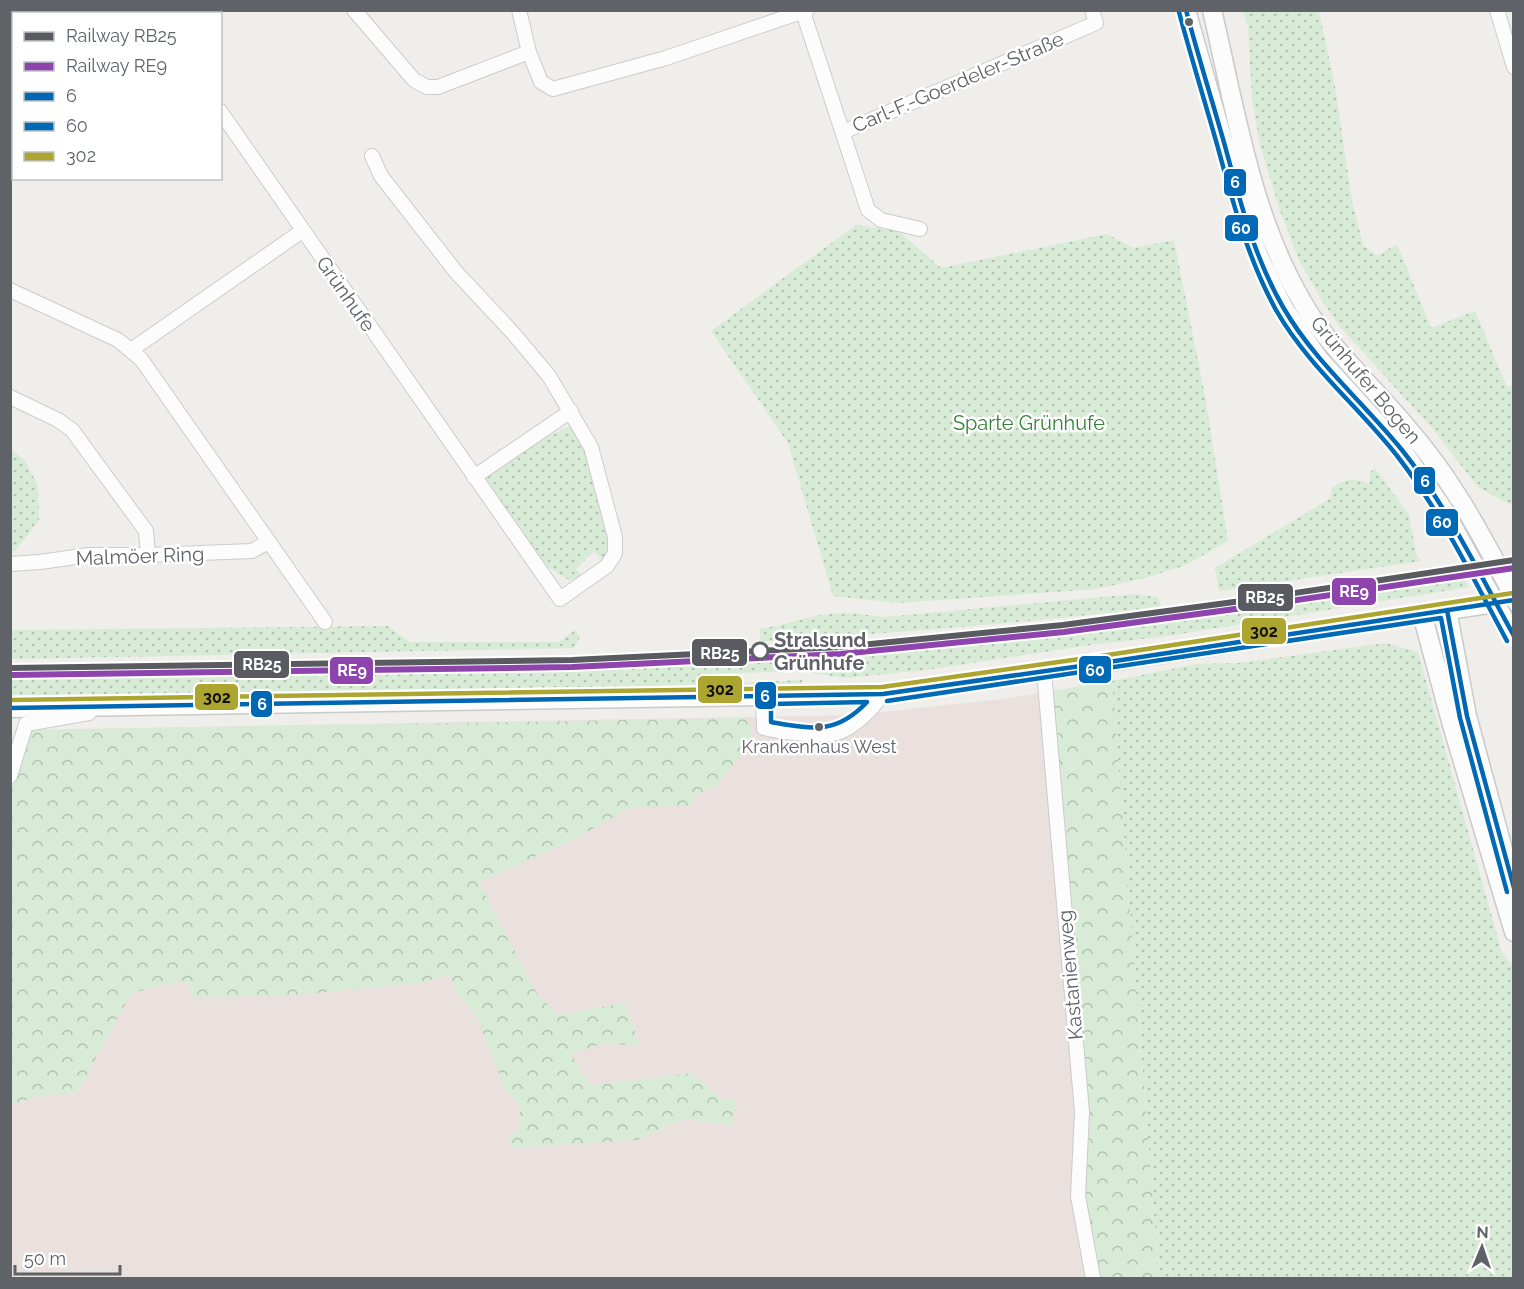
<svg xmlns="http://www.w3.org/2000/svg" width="1524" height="1289" font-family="Raleway,sans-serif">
<defs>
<pattern id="grass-dots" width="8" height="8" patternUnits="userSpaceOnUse" patternTransform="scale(1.5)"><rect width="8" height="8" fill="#d8ebd6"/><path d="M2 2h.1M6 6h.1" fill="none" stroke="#b2c2b1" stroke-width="1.8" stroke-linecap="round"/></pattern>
<pattern id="forest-crowns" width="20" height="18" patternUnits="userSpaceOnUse" patternTransform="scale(1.5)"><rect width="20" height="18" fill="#d8ebd6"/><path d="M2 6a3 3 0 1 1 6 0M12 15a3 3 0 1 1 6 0" fill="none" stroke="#b2c2b1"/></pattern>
</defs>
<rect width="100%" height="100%" fill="#efeeea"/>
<path fill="#eae0de" d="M1046,692L1093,1278H11L10,776L24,730L855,715L1002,699Z"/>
<path fill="url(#grass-dots)" d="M1243,11H1319L1335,86L1352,201L1363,245L1377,256L1397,244L1431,328L1475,311L1507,387L1513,385V506L1478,487L1432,428L1340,327L1323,302L1299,260L1280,211L1260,145L1252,98L1248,27Z
M856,225L898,231L941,268L1107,234L1133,248L1174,240L1205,396L1228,541L1184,566L1141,579L1096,589L898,603L833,596L788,443L711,331Z
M569,426L584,443L608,536V549L604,561L594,551L576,569L584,578L569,580L541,563L484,478L504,459Z
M11,449L25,461L38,486L39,520L16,550L11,552Z
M1375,468L1409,515L1416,553L1421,561L1219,591L1215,568L1331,498V489C1344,479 1354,477 1369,484L1371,471Z
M1462,575L1469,587L1161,637L1097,644L926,670L845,678L800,671L711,674V684L802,680V686L11,701L10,674C313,670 616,671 918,647C1100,632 1281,602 1462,575Z
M1136,594L1158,597L1161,606C1028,624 895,632 761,642L759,629C783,626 805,617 828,614C847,612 866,615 885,617Z
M388,626L410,642H559L575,630L580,637L574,648L11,659L10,630Z
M1386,643L1418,652L1502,953L1513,966V1278H1159L1112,681L1197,664L1239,663Z"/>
<path fill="url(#forest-crowns)" d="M1112,681L1159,1278H1093L1078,1196L1082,1112L1046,692Z
M747,718L752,728V742L716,786L693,796L691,806L632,807L572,840L479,882L537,994L559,1015L624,1003L640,1045L601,1044L571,1054L591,1085L692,1073L721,1099L736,1100L733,1125L684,1119L637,1140L511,1148L509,1134L520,1132V1104L506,1092L477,1017L459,995L449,975L421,983L305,994L192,998L186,980L131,993L77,1093L43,1095L11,1105L10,776L24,730Z"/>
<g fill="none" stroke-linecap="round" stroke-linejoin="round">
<g stroke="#cbcccc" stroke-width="16">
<path id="minor" d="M151,10L153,14
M354,10L414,80L427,87H438L529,52
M519,10L529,52L541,82L553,89L666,58L807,10
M1497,10L1514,67
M803,12L868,210L881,220L920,229
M34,14L39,10
M10,27L14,25
M220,111L560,599L607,566L615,553V537L591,447L549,376L512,332L456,272L381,176L372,156
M843,132L1096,23L1092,10
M10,290L118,340L141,359L325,622
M131,350L302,231
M10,397L58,420L72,430L146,531L148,555
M474,477L571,411
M10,564L40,562L89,555H148L252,551L268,542
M1044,671L1082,1112L1078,1196L1093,1278
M763,697L764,728C779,732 827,738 840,732C857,724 872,709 883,694
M10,776L26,724L89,713"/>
</g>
<g stroke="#cacacb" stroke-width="21">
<path id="secondary" d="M1186,10L1242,208L1259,257L1283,307L1319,359L1402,450L1443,509
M1212,10C1236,112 1252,223 1309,313C1323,335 1341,354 1358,373C1385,403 1414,433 1438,467C1467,507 1490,552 1514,596
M1447,610L1467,716L1514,890
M1422,614L1452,725L1514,932
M10,708L883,694L1102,663L1514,600"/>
</g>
<use href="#minor" stroke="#fdfcfc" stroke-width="14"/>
<use href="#secondary" stroke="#fdfcfc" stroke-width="18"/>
<g stroke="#cacacb" stroke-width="21" stroke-linecap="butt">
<path id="secondary-bridge" d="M1443,509L1514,637"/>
</g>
<use href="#secondary-bridge" stroke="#fdfcfc" stroke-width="18"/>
<g stroke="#fff" stroke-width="9">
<path id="bus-1" d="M1186,10C1198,56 1212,100 1225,146C1240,201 1254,257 1283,307C1314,361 1363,402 1402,450C1447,506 1479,573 1514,636
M1447,610L1467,716L1514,888
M10,708L883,694L1102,663L1514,600"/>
</g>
<g stroke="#fff" stroke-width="9">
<path id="bus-2" d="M1179,12C1191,57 1205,102 1218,148C1233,203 1248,259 1276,310C1308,366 1359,407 1398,457C1442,514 1473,578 1507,641
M887,701L1441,618L1460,718L1507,892
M867,702C836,735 812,729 771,722V704Z"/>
</g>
<g stroke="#fff" stroke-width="9">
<path id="bus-3" d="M10,700L882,687L1101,656L1513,593"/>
</g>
<use href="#bus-1" stroke="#0067b5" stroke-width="4.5"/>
<use href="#bus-2" stroke="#006ab7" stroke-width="4.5"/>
<use href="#bus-3" stroke="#aca52f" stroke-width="4.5"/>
<g stroke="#fff" stroke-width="10">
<path id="rail-1" d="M10,668L572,660L840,647L1063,625L1249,600L1514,560"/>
</g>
<g stroke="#fff" stroke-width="10">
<path id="rail-2" d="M10,675L572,667L840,654L1064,632L1250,607L1514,568"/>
</g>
<use href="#rail-1" stroke="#595b61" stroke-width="6"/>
<use href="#rail-2" stroke="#8e44ad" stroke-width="6"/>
</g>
<g fill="#5f6368" stroke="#fff" stroke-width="2">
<circle cx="1189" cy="22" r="5"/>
<circle cx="819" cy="727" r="5"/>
</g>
<circle fill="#fff" stroke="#5f6368" stroke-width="3" cx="760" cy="651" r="8"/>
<g text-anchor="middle" stroke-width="5" stroke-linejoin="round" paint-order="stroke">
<g font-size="18" fill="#5f6368" stroke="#fff">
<text x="819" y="753">Krankenhaus West</text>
</g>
<g font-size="20" fill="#5f6368" stroke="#fff">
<text transform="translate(958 82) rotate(-23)" y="7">Carl-F.-Goerdeler-Straße</text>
<text transform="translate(346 294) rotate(55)" y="7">Grünhufe</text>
<text transform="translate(1366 380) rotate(50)" y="7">Grünhufer Bogen</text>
<text transform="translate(140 556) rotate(-2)" y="7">Malmöer Ring</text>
<text transform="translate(1070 975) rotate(-95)" y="7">Kastanienweg</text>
</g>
<g font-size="20" fill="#348238" stroke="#fff">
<text x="1029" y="430">Sparte Grünhufe</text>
</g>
<g font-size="20" font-weight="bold" fill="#5f6368" stroke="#fff" text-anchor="start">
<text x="774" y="647">Stralsund<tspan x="774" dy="23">Grünhufe</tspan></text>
</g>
</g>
<g stroke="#fff" stroke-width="2">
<rect x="1223" y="168" width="24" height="29" rx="6" fill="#0067b5"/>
<rect x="1224" y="214" width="35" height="28" rx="6" fill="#006ab7"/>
<rect x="1413" y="466" width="23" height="29" rx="6" fill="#0067b5"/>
<rect x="1425" y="508" width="34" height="29" rx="6" fill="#006ab7"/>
<rect x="1331" y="577" width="46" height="29" rx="6" fill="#8e44ad"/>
<rect x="1237" y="583" width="57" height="29" rx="6" fill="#595b61"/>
<rect x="1241" y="617" width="46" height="28" rx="6" fill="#aca52f"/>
<rect x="691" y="638" width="57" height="29" rx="6" fill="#595b61"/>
<rect x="233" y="650" width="57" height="29" rx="6" fill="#595b61"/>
<rect x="1078" y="655" width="34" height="29" rx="6" fill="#006ab7"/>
<rect x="329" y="656" width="45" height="29" rx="6" fill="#8e44ad"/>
<rect x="697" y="675" width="46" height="29" rx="6" fill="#aca52f"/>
<rect x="754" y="681" width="23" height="29" rx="6" fill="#0067b5"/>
<rect x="194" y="683" width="45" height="28" rx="6" fill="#aca52f"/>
<rect x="250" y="690" width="23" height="28" rx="6" fill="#0067b5"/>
</g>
<g font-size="16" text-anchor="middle" font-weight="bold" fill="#fff">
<text x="1235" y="188">6</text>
<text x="1241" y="234">60</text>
<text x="1425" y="487">6</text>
<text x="1442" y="528">60</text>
<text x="1354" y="597">RE9</text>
<text x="1265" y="603">RB25</text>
<text x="720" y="659">RB25</text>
<text x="262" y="670">RB25</text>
<text x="1095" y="676">60</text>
<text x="352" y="676">RE9</text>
<text x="765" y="702">6</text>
<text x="262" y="710">6</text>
</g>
<g font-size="16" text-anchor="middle" font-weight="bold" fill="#111">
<text x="1264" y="637">302</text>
<text x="720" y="695">302</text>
<text x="217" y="703">302</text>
</g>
<rect width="1524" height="1289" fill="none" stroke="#5f6368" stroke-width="24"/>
<rect x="12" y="12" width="210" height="168" fill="#ffffff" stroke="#bfc1c3" stroke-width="1.5"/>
<rect x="24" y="32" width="30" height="9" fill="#595b61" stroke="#bfc1c3" stroke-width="1.5"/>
<text x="66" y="42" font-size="18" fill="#5f6368">Railway RB25</text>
<rect x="24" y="62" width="30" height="9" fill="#8e44ad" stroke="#bfc1c3" stroke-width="1.5"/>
<text x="66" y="72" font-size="18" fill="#5f6368">Railway RE9</text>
<rect x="24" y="92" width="30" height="9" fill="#0067b5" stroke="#bfc1c3" stroke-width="1.5"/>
<text x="66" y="102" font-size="18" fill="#5f6368">6</text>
<rect x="24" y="122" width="30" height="9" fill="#006ab7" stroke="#bfc1c3" stroke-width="1.5"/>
<text x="66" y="132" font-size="18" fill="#5f6368">60</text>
<rect x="24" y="152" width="30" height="9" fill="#aca52f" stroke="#bfc1c3" stroke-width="1.5"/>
<text x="66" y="162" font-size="18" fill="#5f6368">302</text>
<g transform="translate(1482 1247) rotate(2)" stroke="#ffffff" stroke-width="4.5" paint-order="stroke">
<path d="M0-4.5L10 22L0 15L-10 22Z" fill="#5f6368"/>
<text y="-9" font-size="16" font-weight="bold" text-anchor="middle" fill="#5f6368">N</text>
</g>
<path d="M15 1265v9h105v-9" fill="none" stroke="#5f6368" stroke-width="3"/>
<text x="24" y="1265" font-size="18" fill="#5f6368" stroke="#ffffff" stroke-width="4.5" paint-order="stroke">50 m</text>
</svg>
